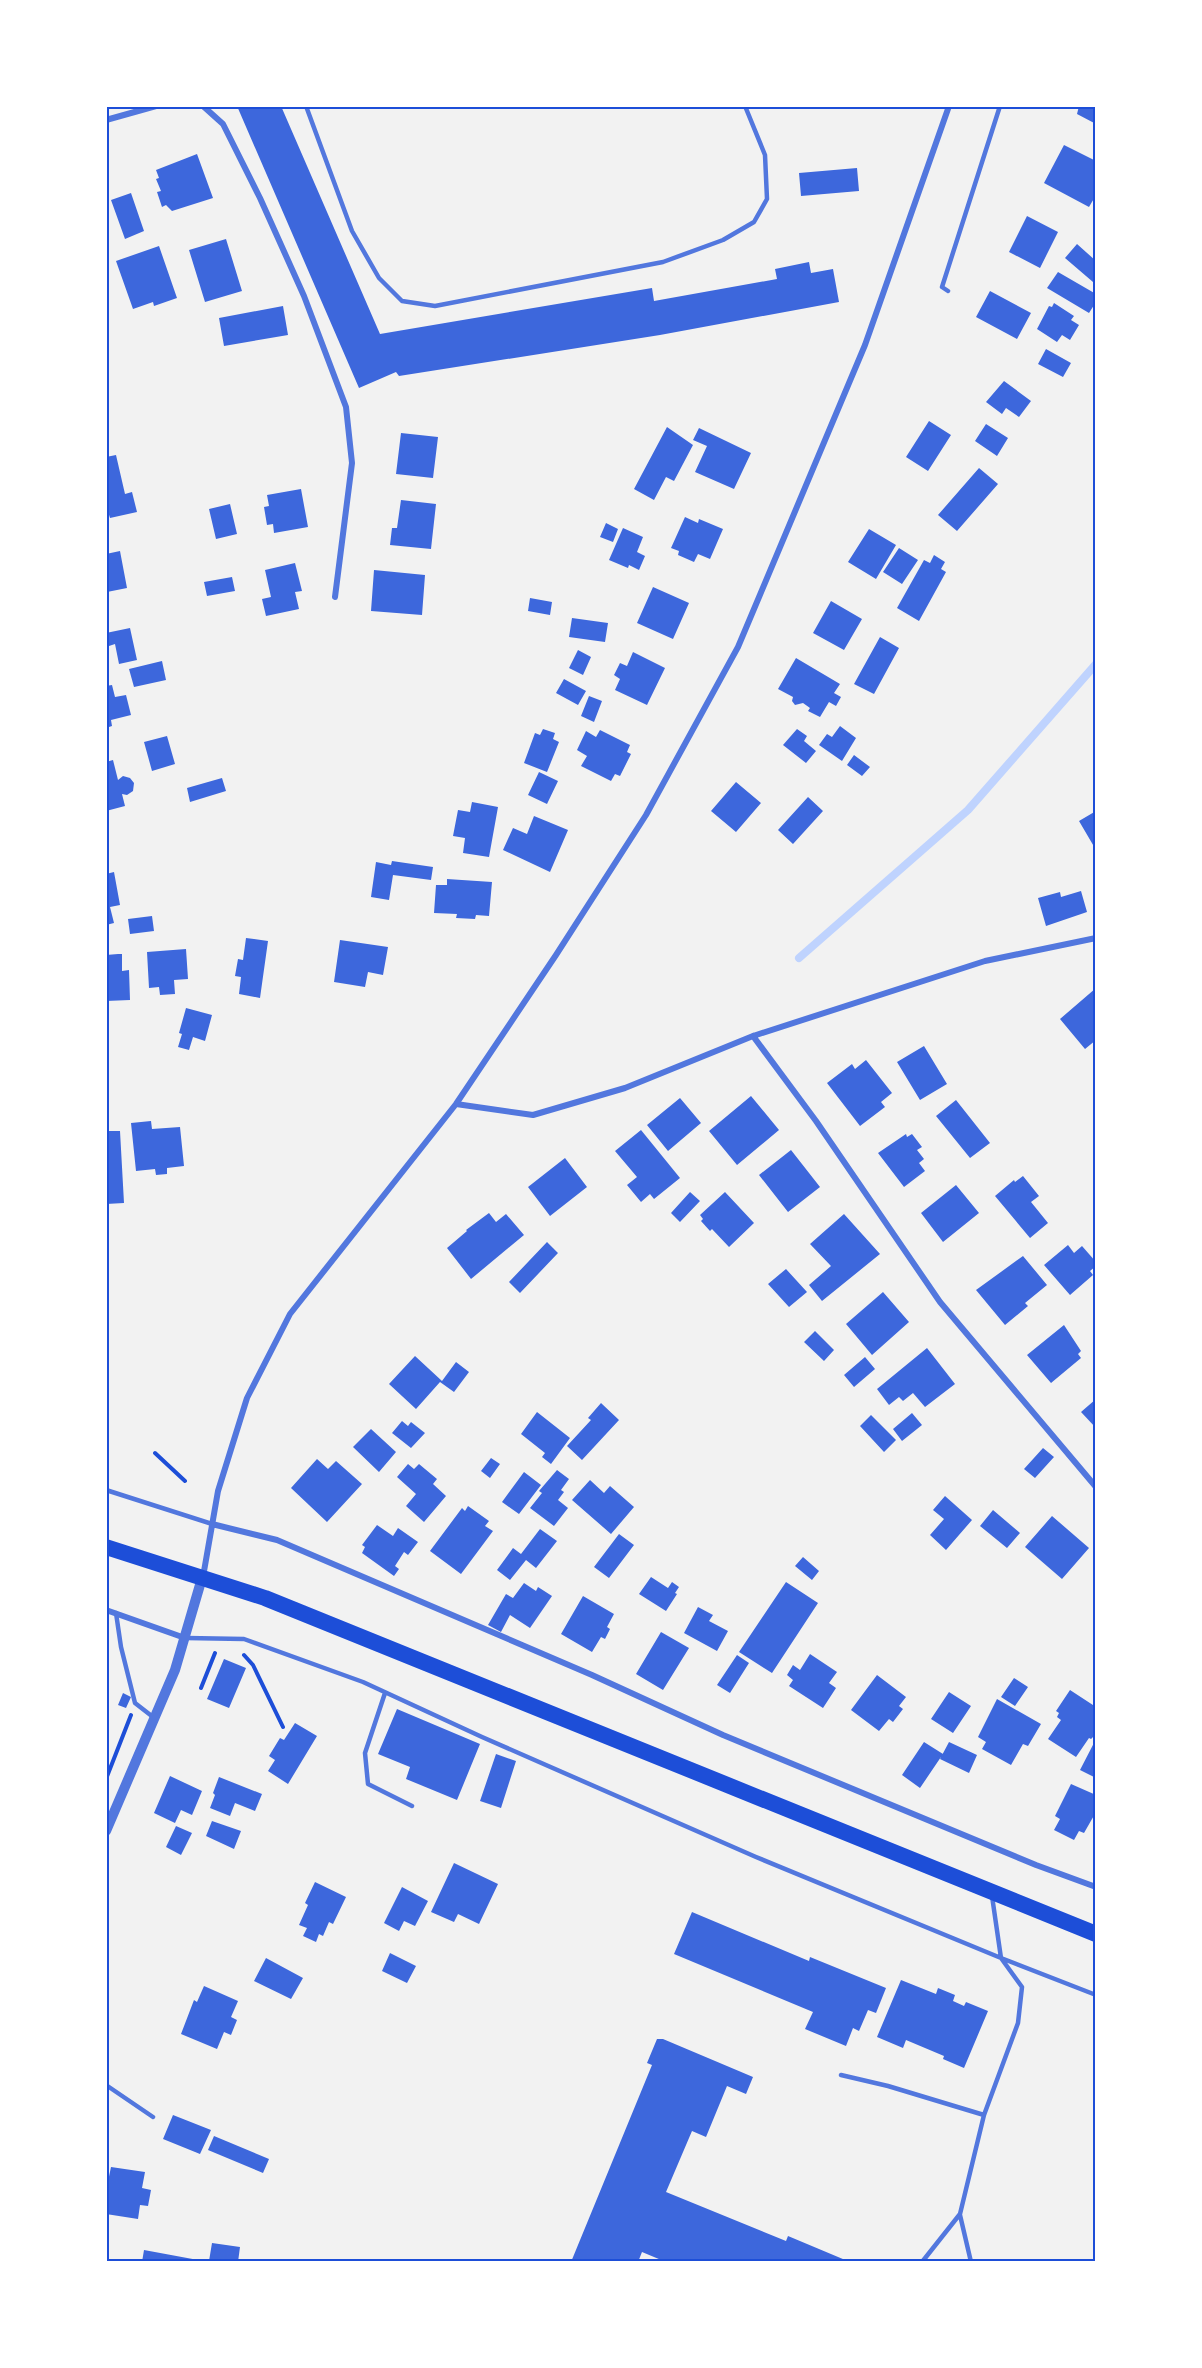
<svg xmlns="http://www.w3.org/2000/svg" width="1202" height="2368" font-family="'Fira Sans',sans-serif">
<rect width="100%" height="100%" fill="#f2f2f2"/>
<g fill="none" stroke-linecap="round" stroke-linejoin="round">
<path stroke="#bfd3fe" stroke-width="8" d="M799,958L968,810L1096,664"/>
</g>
<path fill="#3d67dc" d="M237,106H281L380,334L652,288L654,301L777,279L775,269L809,262L811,273L833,269L839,302L660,335L399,376L396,372L359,388Z
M1079,106H1096V124L1077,114Z
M1064,145L1096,161V195L1089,207L1044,183Z
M197,154L213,198L172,211L166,205L162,207L157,192L161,191L156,179L159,178L156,170Z
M857,168L859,191L801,196L799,173Z
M131,193L144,231L125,239L111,200Z
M1027,216L1058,232L1040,268L1009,252Z
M226,239L242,291L205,302L189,250Z
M1077,244L1096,261V279L1093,282L1065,258Z
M159,246L177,298L154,306L153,302L133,309L116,261Z
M1058,272L1096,294V302L1089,313L1047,288Z
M990,291L1031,313L1017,339L976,317Z
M1054,303L1074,316L1071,320L1079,325L1070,340L1062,335L1057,342L1037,329L1049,306L1052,307Z
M283,306L288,335L224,346L219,318Z
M1046,349L1071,363L1063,377L1038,364Z
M1004,381L1031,401L1019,417L1006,408L1002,414L986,402Z
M929,421L951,435L928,471L906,457Z
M986,424L1008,438L997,456L975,441Z
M667,427L693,445L674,481L666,477L654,500L634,489Z
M699,428L751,453L734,489L695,472L707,446L693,440Z
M401,433L438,437L433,478L396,474Z
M116,455L125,494L132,492L137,512L110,518L106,505V457Z
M979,468L998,484L957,531L938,515Z
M301,489L308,527L274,533L273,524L267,525L264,507L269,506L267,495Z
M401,500L436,504L431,549L390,545L392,528H397Z
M230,504L237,534L216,539L209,509Z
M685,517L698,523L699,519L723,529L710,559L698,554L694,562L678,555L679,551L671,548Z
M606,523L618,529L613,542L600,537Z
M623,528L643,537L637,552L645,556L639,570L629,565L628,568L609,560Z
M869,529L896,545L876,579L848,562Z
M899,548L918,560L902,584L883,572Z
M120,551L127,588L107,592L106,554Z
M934,555L945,562L941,569L946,572L919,621L897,608L924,560L930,563Z
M295,563L302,591L295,592L299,609L266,616L262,599L271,597L265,570Z
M374,570L425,575L422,615L371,611Z
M232,577L235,591L207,596L204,582Z
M653,587L689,603L673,639L637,623Z
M530,598L552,602L550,615L528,611Z
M831,601L862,619L844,650L813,633Z
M572,618L608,623L605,642L569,637Z
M130,628L137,660L119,664L115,644L109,646L106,633Z
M880,637L899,648L874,694L854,684Z
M578,650L591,657L583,675L569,668Z
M633,652L665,668L647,705L615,690L620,679L614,675L620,663L627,666Z
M796,658L840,684L834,693L841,697L836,706L829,702L820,717L808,711L810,708L803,703L795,705L792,701L793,697L778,689Z
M162,661L166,680L134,687L129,669Z
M564,679L586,691L578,705L556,693Z
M112,685L115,697L126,695L131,715L111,720L112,726L106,728V686Z
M589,696L602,701L594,722L581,716Z
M840,726L856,738L842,761L819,745L827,734L832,737Z
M543,729L555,733L553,739L559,742L547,772L524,763L535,733L540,735Z
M797,729L807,736L804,741L816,751L806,763L783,745Z
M600,730L630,745L627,752L631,754L620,776L615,774L611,781L581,766L587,756L577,750L586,731L596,737Z
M167,736L175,764L152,771L144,742Z
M854,755L870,767L862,776L847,765Z
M113,760L118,780L123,776L130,778L134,783L133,791L127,795L122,794L125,806L106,811V762Z
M539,772L558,781L547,804L528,795Z
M222,778L226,791L190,802L187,788Z
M736,782L761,803L736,832L711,811Z
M808,797L823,811L793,844L778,830Z
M472,802L498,807L489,857L463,853L465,838L453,836L458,810L470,812Z
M1096,811V850L1079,821Z
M534,816L568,830L550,872L503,850L513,828L527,834Z
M392,861L433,867L431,880L393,875L389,900L371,897L376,862L391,865Z
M114,872L120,905L110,907L114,923L106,925V874Z
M447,879L492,882L489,916L476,915L475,919L456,918L457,914L434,913L436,885H447Z
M1081,891L1087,912L1046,926L1038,898L1060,892L1061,897Z
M152,916L154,931L130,934L128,919Z
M246,938L268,941L260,998L239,994L241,977L235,976L238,959L243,960Z
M340,940L388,947L383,975L368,972L365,987L334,982Z
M186,949L188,979L174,980L175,994L160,995L159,987L149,988L147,952Z
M118,954H122V971L129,970L130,1000L106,1001V955Z
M1096,988V1040L1085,1049L1060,1019Z
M186,1008L212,1015L205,1041L193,1037L189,1050L178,1047L182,1034L179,1033Z
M924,1046L947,1084L920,1100L897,1062Z
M866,1060L892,1093L881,1102L885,1107L860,1126L827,1083L852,1064L855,1069Z
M751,1096L779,1130L737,1165L709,1131Z
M680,1098L701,1123L668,1151L647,1125Z
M956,1100L990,1143L970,1158L936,1116Z
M151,1121L152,1129L180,1127L184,1166L167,1168V1174L156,1175L155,1169L136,1171L131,1123Z
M641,1130L680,1178L654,1199L650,1194L641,1202L627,1185L637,1177L615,1151Z
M106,1131H120L124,1203L106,1204Z
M906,1134L907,1137L912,1134L922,1147L917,1150L924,1159L919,1163L925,1171L904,1187L878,1153Z
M791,1150L820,1187L788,1212L759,1175Z
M565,1158L587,1187L550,1216L528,1187Z
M1023,1176L1039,1196L1031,1202L1048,1223L1030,1238L995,1196L1014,1180L1015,1182Z
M956,1185L979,1213L943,1242L921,1213Z
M690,1192L700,1201L680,1222L671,1213Z
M725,1192L754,1223L729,1247L712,1229L710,1231L701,1221L703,1219L700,1215Z
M489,1213L496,1222L506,1214L524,1235L471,1279L447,1248L467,1231L466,1230Z
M844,1214L880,1254L822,1301L809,1285L831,1266L810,1244Z
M547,1242L558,1253L520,1293L509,1282Z
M1068,1245L1074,1253L1082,1246L1096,1262V1266L1090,1271L1093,1275L1070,1295L1044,1265Z
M1023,1256L1047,1285L1025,1303L1028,1306L1005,1325L976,1290Z
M786,1269L807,1292L789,1307L768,1284Z
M883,1292L909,1322L872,1355L846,1324Z
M1064,1325L1081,1351L1078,1354L1081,1358L1051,1383L1027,1355Z
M815,1331L834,1350L824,1361L804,1342Z
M927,1348L955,1384L925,1407L913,1393L903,1401L899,1397L889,1405L877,1389Z
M415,1356L442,1381L456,1362L469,1372L454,1392L440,1382L416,1409L389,1384Z
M865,1357L875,1369L854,1387L844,1375Z
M1096,1399V1428L1081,1412Z
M601,1403L619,1420L582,1460L567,1446L591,1420L588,1418Z
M537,1412L570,1438L551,1464L542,1457L545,1453L521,1434Z
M912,1413L922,1425L902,1441L893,1429Z
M871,1415L896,1440L884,1452L860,1426Z
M402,1421L408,1426L411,1422L425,1433L411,1448L392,1433Z
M371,1429L396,1452L379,1472L353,1447Z
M1043,1448L1054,1457L1035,1478L1024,1469Z
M491,1458L500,1464L490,1478L481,1471Z
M317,1459L328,1469L336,1461L362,1484L327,1522L291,1488Z
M408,1464L414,1469L419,1464L437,1479L433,1484L446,1496L424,1522L406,1506L416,1494L397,1477Z
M557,1470L569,1479L561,1490L564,1492L558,1500L568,1508L554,1526L530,1508L542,1493L539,1491Z
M524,1472L541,1485L519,1514L502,1502Z
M590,1480L604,1493L610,1486L634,1507L611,1534L572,1500Z
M945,1496L972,1520L946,1550L930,1535L944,1519L933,1510Z
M468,1506L489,1521L485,1526L493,1531L461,1574L430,1551L462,1508L465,1511Z
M993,1510L1020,1533L1007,1548L980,1526Z
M1052,1516L1089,1548L1062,1579L1025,1547Z
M377,1525L393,1536L398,1528L418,1542L408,1555L404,1552L395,1566L399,1569L394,1576L362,1553L365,1547L362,1545Z
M540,1529L557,1541L536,1568L526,1560L510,1580L497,1570L513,1548L521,1554Z
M619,1534L634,1545L609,1578L594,1567Z
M803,1557L819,1571L812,1580L795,1566Z
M651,1577L668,1588L672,1582L679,1587L675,1593L677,1594L666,1611L639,1594Z
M786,1582L818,1603L772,1673L739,1652Z
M524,1583L536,1591L538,1587L552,1596L530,1628L510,1615L501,1632L488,1625L506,1594L513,1598Z
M583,1596L614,1614L607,1627L610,1629L605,1639L601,1637L592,1652L561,1634Z
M698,1607L713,1615L709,1621L728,1631L717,1651L684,1633Z
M661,1632L689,1648L663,1690L636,1674Z
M810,1654L837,1672L829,1683L836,1688L823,1708L789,1686L793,1680L787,1675L793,1665L800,1670Z
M737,1655L749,1663L730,1693L717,1685Z
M224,1659L246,1668L229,1708L207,1699Z
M877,1675L906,1697L899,1706L903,1709L893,1722L889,1719L879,1731L851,1710Z
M1014,1678L1028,1687L1015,1706L1001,1697Z
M1070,1690L1096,1707V1734L1091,1739L1089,1738L1076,1757L1048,1739L1061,1720L1057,1717L1059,1713L1056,1711Z
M949,1692L971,1706L953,1733L931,1719Z
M123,1693L131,1697L126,1708L118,1705Z
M997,1699L1041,1724L1028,1746L1023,1744L1011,1765L982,1749L986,1742L978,1737Z
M397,1709L480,1744L457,1800L406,1779L410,1767L378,1754Z
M295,1723L317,1736L288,1784L268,1771L275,1760L269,1756L280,1738L284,1740Z
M1096,1739V1778L1080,1770Z
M924,1742L943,1754L920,1788L902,1775Z
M949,1742L977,1755L969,1773L940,1759Z
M496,1754L516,1761L501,1808L480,1801Z
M170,1776L202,1791L192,1815L181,1810L175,1823L154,1813Z
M219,1777L262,1794L255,1811L235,1803L230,1816L210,1808L215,1795L213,1793Z
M1071,1784L1096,1795V1812L1084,1833L1079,1831L1074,1840L1054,1830L1060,1819L1055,1816Z
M212,1821L241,1831L234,1849L206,1836Z
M176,1826L192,1833L181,1855L166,1847Z
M454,1863L498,1884L479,1924L458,1914L454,1922L431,1912Z
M315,1882L346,1897L333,1924L329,1922L323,1936L319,1934L316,1942L303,1936L307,1928L299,1925L308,1905L305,1903Z
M402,1887L428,1901L415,1926L404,1921L399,1931L384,1923Z
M692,1912L809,1961L810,1957L886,1988L876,2013L868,2010L859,2031L853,2028L846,2046L805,2029L813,2012L674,1954Z
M390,1953L416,1966L407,1983L382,1971Z
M266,1958L303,1978L291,1999L254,1981Z
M901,1980L936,1994L938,1988L955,1995L953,2001L964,2006L966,2002L988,2011L964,2068L943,2059L944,2056L906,2040L903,2048L877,2037Z
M204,1986L238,2001L231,2017L237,2020L231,2035L224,2032L217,2049L181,2034L194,2000L197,2002Z
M657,2039H663L753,2077L746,2094L727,2086L706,2137L692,2131L666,2192L786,2241L788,2236L850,2262H666L642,2252L638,2262H571L652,2065L647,2063Z
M173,2115L211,2130L200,2154L163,2139Z
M214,2136L269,2159L263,2173L208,2150Z
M111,2167L145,2172L142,2188L151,2190L148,2206L140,2205L138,2219L106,2214V2191Z
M212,2243L240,2247L238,2262L209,2261Z
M144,2250L198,2260V2262H142Z"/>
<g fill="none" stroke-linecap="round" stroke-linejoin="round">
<path stroke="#1d4ed8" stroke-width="4" d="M155,1453L185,1481
M244,1655L253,1665L283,1727
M201,1688L215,1653
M106,1779L131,1715"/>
<path stroke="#5277de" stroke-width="4.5" d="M306,106L352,231L379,278L402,301L435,306L663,262L723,240L754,222L767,199L765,155L745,106
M948,291L942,287L1000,106
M106,1490L212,1524
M116,1613L121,1647L135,1703L153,1717
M186,1638L244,1639L363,1682L482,1737L756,1857L1001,1958L1022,1987L1018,2023L984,2115L960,2214L922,2262
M385,1693L365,1753L368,1784L412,1806
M992,1896L1001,1958L1096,1995
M841,2075L888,2086L984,2115
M106,2085L153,2117
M960,2215L971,2262"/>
<path stroke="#5277de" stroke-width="6" d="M203,106L223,124L260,198L304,296L346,407L352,463L335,597
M106,120L156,106
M753,1036L816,1121L940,1302L1096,1487
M456,1104L533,1115L625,1088L753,1036L985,961L1096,938
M212,1524L277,1540L592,1675L723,1735L1036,1865L1096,1887
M203,1577L218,1491L247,1398L290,1314L456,1104L556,955L646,815L738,647L865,345L949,106
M106,1610L185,1638"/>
<path stroke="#5277de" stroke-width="10" d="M106,1831L175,1670L202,1578"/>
<path stroke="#1d4ed8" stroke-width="16" d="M106,1547L265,1598L1096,1934"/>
</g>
<rect width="1202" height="2368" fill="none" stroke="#ffffff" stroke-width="216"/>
<rect x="108" y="108" width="986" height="2152" fill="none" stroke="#1d4ed8" stroke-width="2"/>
</svg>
